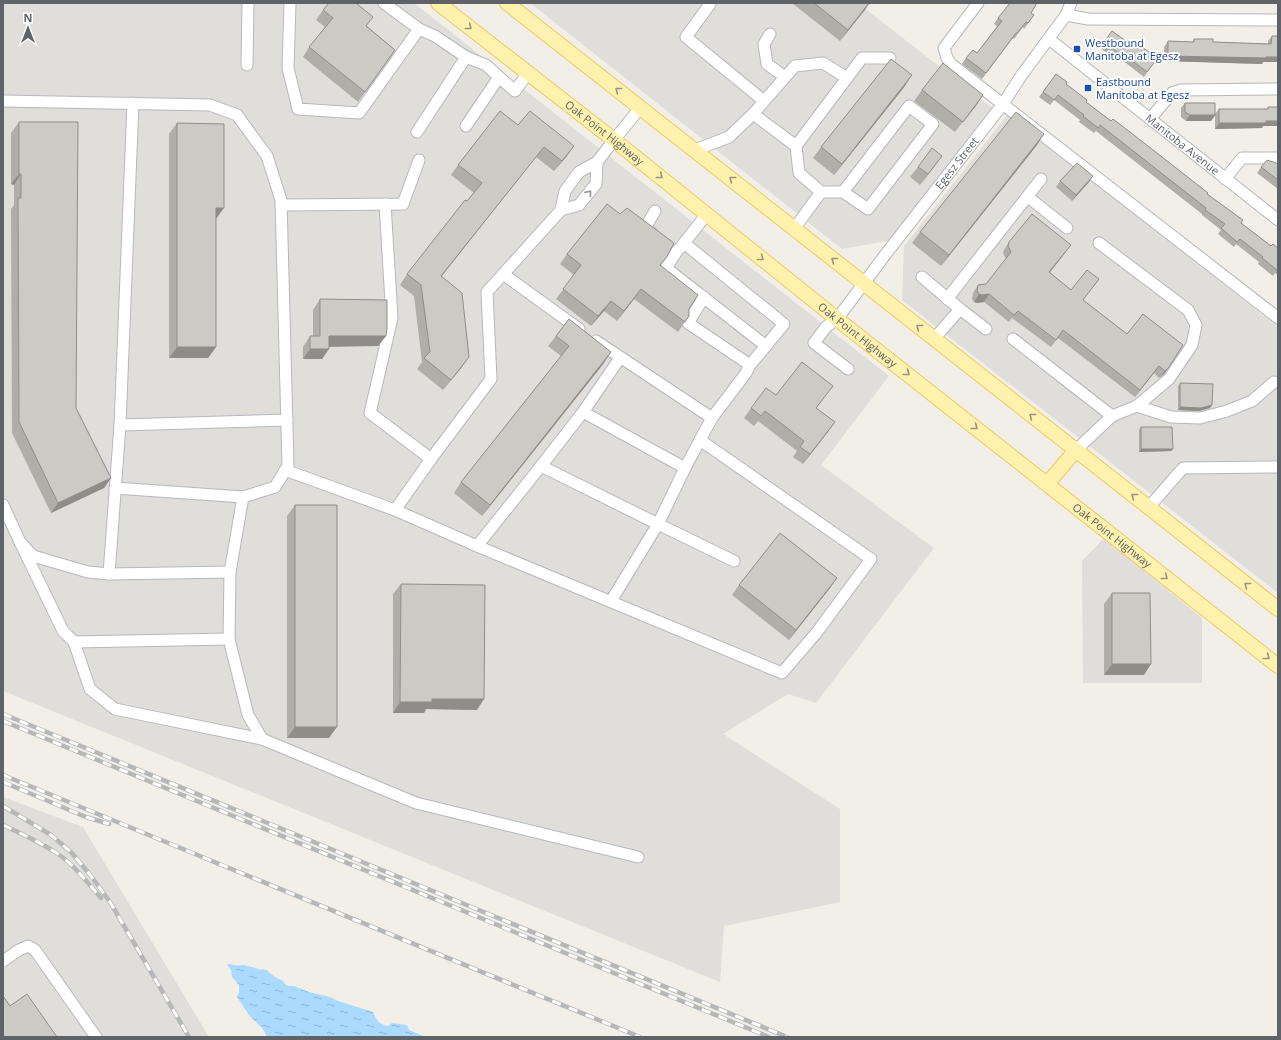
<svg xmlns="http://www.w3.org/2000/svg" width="1281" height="1040" font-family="'Open Sans',sans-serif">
<defs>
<pattern id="water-ripples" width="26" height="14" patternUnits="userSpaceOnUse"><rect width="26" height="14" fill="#aadaff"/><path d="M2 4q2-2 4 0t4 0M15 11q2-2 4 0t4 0" fill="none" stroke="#8eb4d2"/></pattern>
</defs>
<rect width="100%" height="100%" fill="#f1efe8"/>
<path fill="#e0deda" d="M3,3H414L889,376L821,465L934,548L816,703L788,694L723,734L840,809V902L724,926L720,982L3,691Z
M530,3H858L995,110L892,240L842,249Z
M1008,114L1278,327V593L902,300L904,246Z
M1104,538L1202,618V683H1083L1082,561Z
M3,797L83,827L209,1037H3Z"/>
<path fill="url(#water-ripples)" d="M230,964C235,966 238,965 243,965C251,966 258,970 266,970L275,977L283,981L286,985L289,986H294L309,992L330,997L338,1001L373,1012C376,1019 379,1025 388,1026L392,1023L407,1025L409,1030L426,1037H267L263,1029L249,1015L237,997L239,992V985L232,977L231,970L227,965Z"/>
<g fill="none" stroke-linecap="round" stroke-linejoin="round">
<g stroke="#b5b8bc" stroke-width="13">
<g id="minor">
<path d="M290,3L288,68L298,109L359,113L419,29"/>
<path d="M384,3L419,29L435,36L466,57"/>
<path d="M978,3L944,48L947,58L951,64L1278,318"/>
<path d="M710,4L686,37L764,101"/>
<path d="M1066,15L1088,19L1278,20"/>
<path d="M770,34L764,44L767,64L785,77"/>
<path id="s1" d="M1049,39L1278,220"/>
<path d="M247,65L248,3"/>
<path d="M3,101L210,105L237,115L267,156L281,200L288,466L275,487L243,497L230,572L229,639L248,715L262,739L416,803L638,857"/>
<path d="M133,103L120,425L109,574L230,572"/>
<path d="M753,114L795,66L823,63L847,78"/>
<path d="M1150,119L1172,93L1181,90L1278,89"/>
<path d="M466,126L499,77L515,91L528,73"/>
<path d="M417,132L466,57L486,65L499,77"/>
<path d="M796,146L862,58H890"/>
<path d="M695,150L729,137L753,114L796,146L799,173L821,192"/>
<path d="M1225,179L1242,158H1278"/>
<path d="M1028,197L1067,228"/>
<path d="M385,204L392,318L370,413L431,459"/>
<path d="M281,205L403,204L419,160"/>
<path d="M561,210L579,205L596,184L597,162"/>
<path d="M794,229L821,192H843L868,209L933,124L909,106L843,192"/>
<path d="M652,233L645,228L655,211"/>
<path d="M684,243L784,324L750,365L688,323L704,297"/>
<path d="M680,248L707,214"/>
<path d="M677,251L666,268L766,346"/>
<path d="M503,274L579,329"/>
<path d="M922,277L960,309L986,329"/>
<path d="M947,299L1041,179"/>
<path d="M934,339L960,309"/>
<path d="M1013,339L1112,416"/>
<path d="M596,341L712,418"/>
<path d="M620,358L583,412L685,468L700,440"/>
<path id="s2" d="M848,369L814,343L826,327L837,319L885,255L1003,104L1021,76L1066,15L1071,3"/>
<path d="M1137,406L1171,417L1200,418L1227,411L1252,401L1274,382"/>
<path d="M120,425L287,420"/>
<path d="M1076,450L1112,416L1137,406L1169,379L1192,345L1196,325L1188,310L1099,243"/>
<path d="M541,466L583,412"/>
<path d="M685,468L658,524L734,561"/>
<path d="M285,470L395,510L477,546L782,673L817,632L871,559L700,440L712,418L746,373L750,365"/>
<path d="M115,488L243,497"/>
<path d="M3,505L20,542L33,556L88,572L109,574"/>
<path d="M1149,507L1183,468L1278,467"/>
<path d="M395,510L431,459L491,379L487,292L561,210L565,191L579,172L597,162L614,140L640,108"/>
<path d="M20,542L63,631L74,642L229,639"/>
<path d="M477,546L541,466L658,524L611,601"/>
<path d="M74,642L90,689L115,709L262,739"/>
<path d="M3,961L19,950L28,946L35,950L96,1037"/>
</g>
</g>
<g stroke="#f2c960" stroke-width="16">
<g id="major">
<path id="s3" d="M438,3L614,140L837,319L1278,666"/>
<path d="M507,3L1278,609"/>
<path d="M1047,484L1076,450"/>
</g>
</g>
<use href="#minor" stroke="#fff" stroke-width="11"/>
<use href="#major" stroke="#fff2af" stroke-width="14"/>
<g stroke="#b6b7b8" stroke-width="4.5">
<path id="rail" d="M3,714L787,1037
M3,721L769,1037
M3,775L640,1037
M3,782L86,817L109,824
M3,806L51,835L72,853L91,876L110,902L189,1037
M3,825C22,834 40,842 58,854C74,865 87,882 101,898"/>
</g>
<use href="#rail" stroke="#fff" stroke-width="3" stroke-dasharray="9" stroke-linecap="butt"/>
</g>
<path fill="#afaea9" d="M792,3H870L840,41Z
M323,10L367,26L395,50L358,102L303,57L309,47L325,27L316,20Z
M1031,13L1034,15L1024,29L1023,27L1014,39L1013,38L982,79L962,64L966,58L977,53L997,26L994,24L998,18Z
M1112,31L1137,49L1153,64L1144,77L1118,57L1116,59L1100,48Z
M1272,36H1278L1262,64L1164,61V47L1168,41L1192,42L1194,39L1213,42L1268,44V41Z
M1056,74L1066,84L1086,102L1207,194L1241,223L1271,246L1278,248V275L1275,273L1273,276L1258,264L1259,262L1236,244L1234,247L1218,234L1221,230L1202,215V214L1096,131L1094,133L1079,122L1080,120L1054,100L1050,105L1039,97Z
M905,86L834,175L813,158L821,147Z
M922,90L983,95L955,132L914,101Z
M1185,103L1215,114L1219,109H1267L1268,107L1278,126H1263L1262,128L1215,129V116L1211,121H1186L1181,117V108Z
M19,122L76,408L111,478L104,488L51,513L12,433L11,209L14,205V185L11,184V133Z
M177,123L216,219V347L208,358H169V134Z
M518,125L567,156L554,171L536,157L441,277L462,367L443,390L417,369L422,362L414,296L400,285L407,274L474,193L451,175L458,165Z
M1044,134L1037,145L941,266L912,243L920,232Z
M942,156L920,185L910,177L918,167Z
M1278,164V189L1257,173L1261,167Z
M1060,181L1089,182L1072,201L1056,187Z
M1009,242L1065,253L1049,273L1071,290L1099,279L1083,300L1127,334L1183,345L1164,374L1159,378L1154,373L1135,397L1058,338L1051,347L1012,318L1009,322L984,302L977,303L974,302L972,299L973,293L978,285L986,284L1006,259L1003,253L1004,250Z
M567,254L661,266L689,309V316L678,332L634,299L617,321L604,311L591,326L556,299L574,275L560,264Z
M320,299L386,336L378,346H329L322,359H303V347L310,336H313V310Z
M556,336L604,363L482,516L454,493L461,482L561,356L548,346Z
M1180,383L1212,405L1210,408L1199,411L1178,410V386Z
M833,386L816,408L835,422L803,464L793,457L797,451L758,421L754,426L744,418L751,408L776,395Z
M1141,427L1173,449L1171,451L1139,452V430Z
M295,505L329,738H287V516Z
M837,578L830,588L789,640L732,595L739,585Z
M401,584L477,710L426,709L424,713H393V594Z
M1112,593L1144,675H1104V604Z"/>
<path fill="#8f8d8a" d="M869,3L865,10L840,41L848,30Z
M1168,56L1278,57V62H1263L1262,64L1164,61Z
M912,75L905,86L834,175L842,164Z
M983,95L976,106L955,132L963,122Z
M1190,115H1215L1211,121H1186Z
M1266,121H1278V126H1263L1262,128L1215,129L1219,123Z
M1044,134L1037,145L941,266L949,255Z
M574,146L567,156L554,171Z
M544,147L536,157L433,287L441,276Z
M942,156L934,167L920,185L928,174Z
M19,174H21L14,185L11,184Z
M1093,176L1089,182L1072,201L1076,195Z
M216,208H224L216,219Z
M1071,245L1065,253L1044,280L1049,272Z
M641,289L634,299L617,321L624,311Z
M979,294H989L984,302L977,303L974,302Z
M611,301L604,311L591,326L598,316Z
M329,336H386L378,346L322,347Z
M177,347H216L208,358H169Z
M310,349H329L322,359H303Z
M611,352L604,363L482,516L490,505Z
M469,357L462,367L443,390L451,380Z
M1159,366L1154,373L1135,397L1140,390Z
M1169,367L1164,374L1159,378L1165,371Z
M1212,405L1210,408L1199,411L1178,410L1180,407Z
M835,422L828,432L803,464L810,454Z
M1141,449H1173L1171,451L1139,452Z
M111,478L104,488L51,513L58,503Z
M837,578L830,588L789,640L796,630Z
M1112,664H1151L1144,675H1104Z
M432,699H484L477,710L426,709L424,713H393L400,702Z
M295,727H337L329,738H287Z"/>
<path fill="#cccac5" stroke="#8f8d8a" d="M329,3H356L373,17L366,26L395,50L365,92L309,47L333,18L323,10Z
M814,3H869L848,30Z
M1010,3H1037L1031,13L1034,15L1028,23L1026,22L1017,33H1016L986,73L966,58L973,50L977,53L1002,21L998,18Z
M1112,31L1137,49L1140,45L1157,59L1147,72L1121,52L1120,54L1104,42Z
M1272,36H1278V57H1266V58L1168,56V41L1194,42V39H1213V42L1271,44Z
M891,59L912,75L842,164L821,147Z
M943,63L983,95L963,122L922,90Z
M1056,74L1067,82L1066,84L1087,100L1086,102L1111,121L1113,119L1148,146L1208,193L1207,194L1243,220L1241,223L1271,246L1273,244L1278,248V269L1277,270L1262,258L1263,257L1240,239L1237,242L1221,228L1225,224L1205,210L1206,208L1100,125L1098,128L1083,116L1084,115L1058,95L1054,100L1043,92Z
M1185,103H1215V115H1190L1185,112Z
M1268,107H1278V121H1266V123H1219V109H1268Z
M500,111L518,125L530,111L574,146L562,161L544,147L441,276L462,293L469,357L451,380L424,358L430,352L421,285L407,274L465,200L467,201L482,183L458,165Z
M1016,112L1044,134L949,255L920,232Z
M19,122H78L76,408L111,478L58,503L19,422L18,198H21V174H19Z
M177,123L224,124V208H216V347H177Z
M932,148L942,156L928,174L918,167Z
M1267,160L1276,163L1278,164V180L1261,167Z
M1077,163L1093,176L1076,195L1060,181Z
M607,204L620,214L627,208L674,243L666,258L660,265L698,295L689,309V316L685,322L641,289L624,311L611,301L598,316L563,289L581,265L567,254Z
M1032,214L1071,245L1049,272L1071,290L1087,270L1099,279L1083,300L1127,334L1143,314L1183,345L1169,367L1165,371L1159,366L1140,390L1063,330L1056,340L1018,311L1014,315L989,294L982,295L979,294L977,291L978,285L986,284L1011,252L1008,246L1009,242Z
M320,299L387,300V328L386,336H329V349H310V336H320Z
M569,319L611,352L490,505L461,482L569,346L556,336Z
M802,362L833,386L816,408L835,422L810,454L800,447L804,441L765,411L761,416L751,408L766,388L776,395Z
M1180,383L1213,384L1212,405L1201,408L1180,407Z
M1141,427H1172L1173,449H1141Z
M295,505H337V727H295Z
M780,533L837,578L796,630L739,585Z
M401,584L485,585L484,699H432V702H400Z
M1112,593H1150L1151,664H1112Z
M27,994L57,1037H3V996L10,1006Z"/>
<defs><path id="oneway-chevron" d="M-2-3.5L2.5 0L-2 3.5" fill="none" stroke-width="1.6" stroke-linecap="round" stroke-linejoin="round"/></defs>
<g stroke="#979581">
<use href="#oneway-chevron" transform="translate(469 27) rotate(38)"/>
<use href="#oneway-chevron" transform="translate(618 90) rotate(-142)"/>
<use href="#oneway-chevron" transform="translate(660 176) rotate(39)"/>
<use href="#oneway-chevron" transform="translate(732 179) rotate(-142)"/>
<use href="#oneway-chevron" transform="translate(761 258) rotate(39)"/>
<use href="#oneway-chevron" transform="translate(834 260) rotate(-142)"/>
<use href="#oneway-chevron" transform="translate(919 327) rotate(-142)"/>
<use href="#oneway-chevron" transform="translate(907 373) rotate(38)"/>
<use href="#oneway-chevron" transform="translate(1032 416) rotate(-142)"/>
<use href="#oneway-chevron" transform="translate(975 427) rotate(38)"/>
<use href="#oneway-chevron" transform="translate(1134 496) rotate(-142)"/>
<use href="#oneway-chevron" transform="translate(1165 577) rotate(38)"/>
<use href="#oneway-chevron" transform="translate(1247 585) rotate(-142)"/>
<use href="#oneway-chevron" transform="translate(1267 657) rotate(38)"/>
</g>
<use stroke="#979a9d" href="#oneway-chevron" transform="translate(589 193) rotate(-51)"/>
<g fill="#1a4fb4" stroke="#fff" stroke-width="1.5">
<rect x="1073" y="45" width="8" height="8" rx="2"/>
<rect x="1084" y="84" width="8" height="8" rx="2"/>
</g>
<g text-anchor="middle" stroke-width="3.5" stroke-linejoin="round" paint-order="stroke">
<g font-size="11" fill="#164399" stroke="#fff" text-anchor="start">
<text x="1085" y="47">Westbound<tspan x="1085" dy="13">Manitoba at Egesz</tspan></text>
<text x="1096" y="86">Eastbound<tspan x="1096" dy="13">Manitoba at Egesz</tspan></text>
</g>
<g font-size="11" fill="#5f6368" stroke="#fff">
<text dy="4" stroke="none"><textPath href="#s3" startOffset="211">Oak Point Highway</textPath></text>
<text dy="4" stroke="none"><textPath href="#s1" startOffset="170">Manitoba Avenue</textPath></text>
<text dy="4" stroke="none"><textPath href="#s2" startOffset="273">Egesz Street</textPath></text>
<text dy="4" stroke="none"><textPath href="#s3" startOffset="535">Oak Point Highway</textPath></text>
<text dy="4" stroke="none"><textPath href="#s3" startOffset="859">Oak Point Highway</textPath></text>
</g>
</g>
<rect width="1281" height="1040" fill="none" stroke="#5f6368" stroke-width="8"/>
<g transform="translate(28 28)" stroke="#ffffff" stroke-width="3" paint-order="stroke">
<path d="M0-3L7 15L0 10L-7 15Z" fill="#5f6368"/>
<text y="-6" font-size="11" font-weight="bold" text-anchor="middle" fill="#5f6368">N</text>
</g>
</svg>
